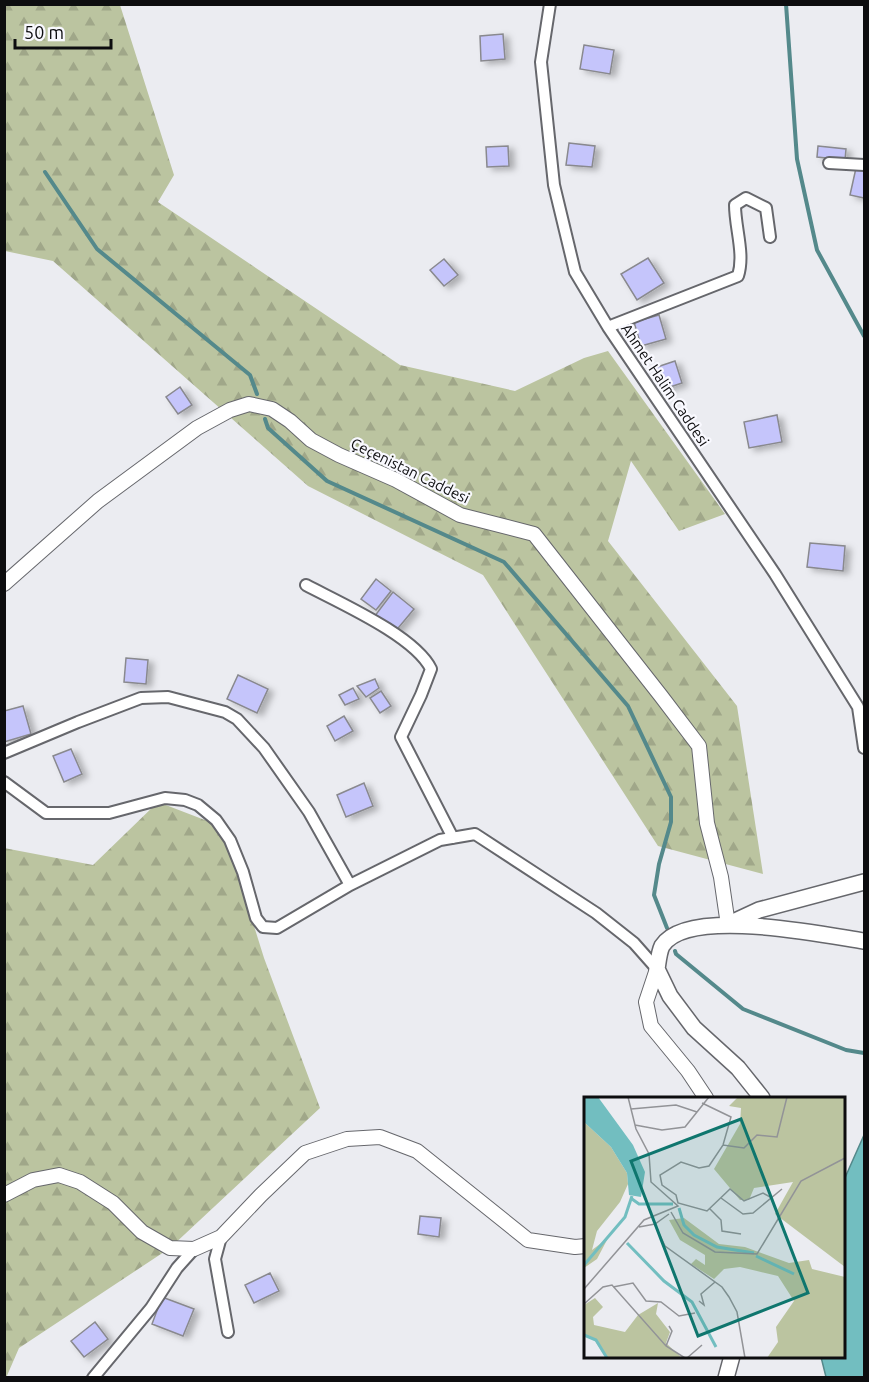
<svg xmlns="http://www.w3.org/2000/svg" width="869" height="1382" font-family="Ubuntu,sans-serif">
<defs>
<pattern id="forest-firs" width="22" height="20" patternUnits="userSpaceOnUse" patternTransform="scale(1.5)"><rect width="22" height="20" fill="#bbc4a0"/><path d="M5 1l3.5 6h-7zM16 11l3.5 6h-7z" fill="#a0a789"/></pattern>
<filter id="shadow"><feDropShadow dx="5.5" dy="3" stdDeviation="3" flood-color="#0004"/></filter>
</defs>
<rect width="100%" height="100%" fill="#ebecf1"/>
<path fill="url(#forest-firs)" d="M4,5H120L174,175L158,202L400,365L515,391L584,358L608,351L725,514L679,531L631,461L608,541L737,706L763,874L658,846L483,575L308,486L53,261L5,251Z
M158,802L223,827L264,958L320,1108L170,1248L19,1348L6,1378L4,1377V848L93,865Z"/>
<path fill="#72bec0" stroke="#54898b" stroke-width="1.5" d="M864,1135V1377H826L821,1357L844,1356V1180Z"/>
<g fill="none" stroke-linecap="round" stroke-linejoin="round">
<path stroke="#54898b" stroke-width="4" d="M786,4L797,159L817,250L864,336
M45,172L97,249L250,375L257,394
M265,419L268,428L327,481L504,562L628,706L671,797V822L659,864L654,895L667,928
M675,951L676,954L743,1009L846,1050L864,1053"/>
</g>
<path fill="#c5c5fb" stroke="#89898e" stroke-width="1.5" filter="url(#shadow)" d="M503,34L505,59L481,61L480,36Z
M584,45L614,50L610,74L580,69Z
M569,143L595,146L592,167L566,165Z
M508,146L509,166L487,167L486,147Z
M818,146L846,149L845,160L817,157Z
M856,168L864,170V198L850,195Z
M648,258L664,283L637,300L621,274Z
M444,259L458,275L444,286L430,270Z
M659,315L666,339L641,346L634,322Z
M675,361L682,383L661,390L654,368Z
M180,387L192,405L178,414L166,397Z
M777,415L782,442L749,448L744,422Z
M810,543L845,546L843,571L807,567Z
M376,579L391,591L376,610L361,599Z
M393,592L414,609L394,633L374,617Z
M126,658L148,660L146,684L124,682Z
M238,675L268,689L257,713L227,699Z
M375,679L379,688L366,697L357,686Z
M353,688L359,699L345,705L339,695Z
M381,691L391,706L380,713L370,698Z
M23,706L31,734L4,742V711Z
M344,716L353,731L335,741L327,726Z
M71,749L82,774L64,782L53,756Z
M364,783L373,806L346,817L337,795Z
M420,1216L441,1218L439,1237L418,1234Z
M270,1273L279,1291L254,1303L245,1285Z
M162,1297L194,1309L183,1336L152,1324Z
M95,1322L108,1339L84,1357L71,1341Z"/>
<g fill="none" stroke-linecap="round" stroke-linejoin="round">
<g stroke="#66676c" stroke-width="14">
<path id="minor" d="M550,4L541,62L554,185L575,272L608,327L775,574L858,707L864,748
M829,163L864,165
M608,327L738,276C745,254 735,228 735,205L746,198L766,208L770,237
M306,585C340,603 415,636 431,669L421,695L401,737L453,838
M4,753L78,722L141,698L168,697L225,712L237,719L264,748L309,812L350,885
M4,782L46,813H109L165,798L185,800L198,805L216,820L230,840L243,872L256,918L263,927L277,928L350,885L440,840L475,834L596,913L634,943L657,969
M221,1237L215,1259L228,1332
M93,1378L151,1308L177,1268L194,1249"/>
</g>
<g stroke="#66676c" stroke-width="16">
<path id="tertiary" d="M4,584L98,501L197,428L230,410L249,404L272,409L290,421L311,440L339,455L396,480L460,515L534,534L661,696L699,746L707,823L721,877L728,925
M657,969L646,1002L651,1026L688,1071L706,1098
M4,1195L33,1180L59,1175L80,1182L113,1203L142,1232L170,1248L194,1249L221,1237L261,1195L305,1153L347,1139L380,1137L417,1151L528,1240L575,1247L586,1246"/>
</g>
<g stroke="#66676c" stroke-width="18">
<path id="secondary" d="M731,923L759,910L864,882
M762,1098L738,1068L694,1028L670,996L657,969C658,963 659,952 662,946C687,906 824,935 864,941
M726,1378L732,1356"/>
</g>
<use href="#minor" stroke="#fff" stroke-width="10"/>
<use href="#tertiary" stroke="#fff" stroke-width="14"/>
<use href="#secondary" stroke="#fff" stroke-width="15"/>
</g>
<g text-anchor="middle" stroke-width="4.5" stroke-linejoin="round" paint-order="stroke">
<g font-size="15" fill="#0d0d0f" stroke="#f9f9ff">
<text transform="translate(665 385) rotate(56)" y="5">Ahmet Halim Caddesi</text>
<text transform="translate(410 471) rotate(26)" y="5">Çeçenistan Caddesi</text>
</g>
</g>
<g transform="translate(584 1097)">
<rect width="261" height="261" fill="#ebecf1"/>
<path d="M154,0H261V170L191,117L209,85L170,91L165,103H156L130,72L156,27L157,11L145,9ZM0,25L27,50L43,76L44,87L36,105L13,134L8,153L24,141L13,162L0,171ZM100,121L135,147L161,150L205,166L225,163L228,172L261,180V261H183L194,245L192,230L210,204L194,179L156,170L140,172L130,182L107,167L112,162L121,168V158L96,143L85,123ZM11,201L19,210L9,220L10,228L41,235L54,218L74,206L72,217L86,235L82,246L98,261H22L11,244L0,237V208Z" fill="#bbc4a0"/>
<path d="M0,0H14L49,48L61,75L57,100L45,98L43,76L27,50L0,25Z" fill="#72bec0"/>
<path fill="none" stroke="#72bec0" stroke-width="3" d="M48,102L55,107H89M95,111L100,128L110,138L133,150L170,156M43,146L80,184L108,205L132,250M172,159L210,177M0,168L41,120L48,99M0,238L12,243L23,261"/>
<path fill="none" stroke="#929397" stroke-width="1.5" d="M118,6L147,20L139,48M47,12L92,8L113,15M51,28L78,33L101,30L125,0M137,101L159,117L169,116L198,92M188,101L179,96L160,104L146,92L123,114L94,106L92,98L78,88L76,78L97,65L115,71L125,69L139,48L160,51L173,38L193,40L203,0M126,112L137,123L138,134L157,137M87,115L99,136L131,155L173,157L217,84L261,61M71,128L81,149L138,190L145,200L153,215L161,261M55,130L71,127L85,117M29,190L49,186L62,204L77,205L95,219L111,216M0,192L60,123L94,109L67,85L65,57L52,32L44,0M115,204L120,208L117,197L131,185M0,207L19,190L28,188L82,249L101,261M82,249L88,234L85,229M103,261L118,248"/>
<path fill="#0f766e" fill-opacity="0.15" stroke="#0f766e" stroke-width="3" d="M157,22L224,196L114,239L47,64Z"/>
<rect width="261" height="261" fill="none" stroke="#0d0d0f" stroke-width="3"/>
</g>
<rect width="869" height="1382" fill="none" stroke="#0d0d0f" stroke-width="12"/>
<path d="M15 39v9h96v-9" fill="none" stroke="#0d0d0f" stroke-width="3"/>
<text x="24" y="39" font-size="18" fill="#0d0d0f" stroke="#f9f9ff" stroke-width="4.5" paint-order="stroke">50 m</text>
</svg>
